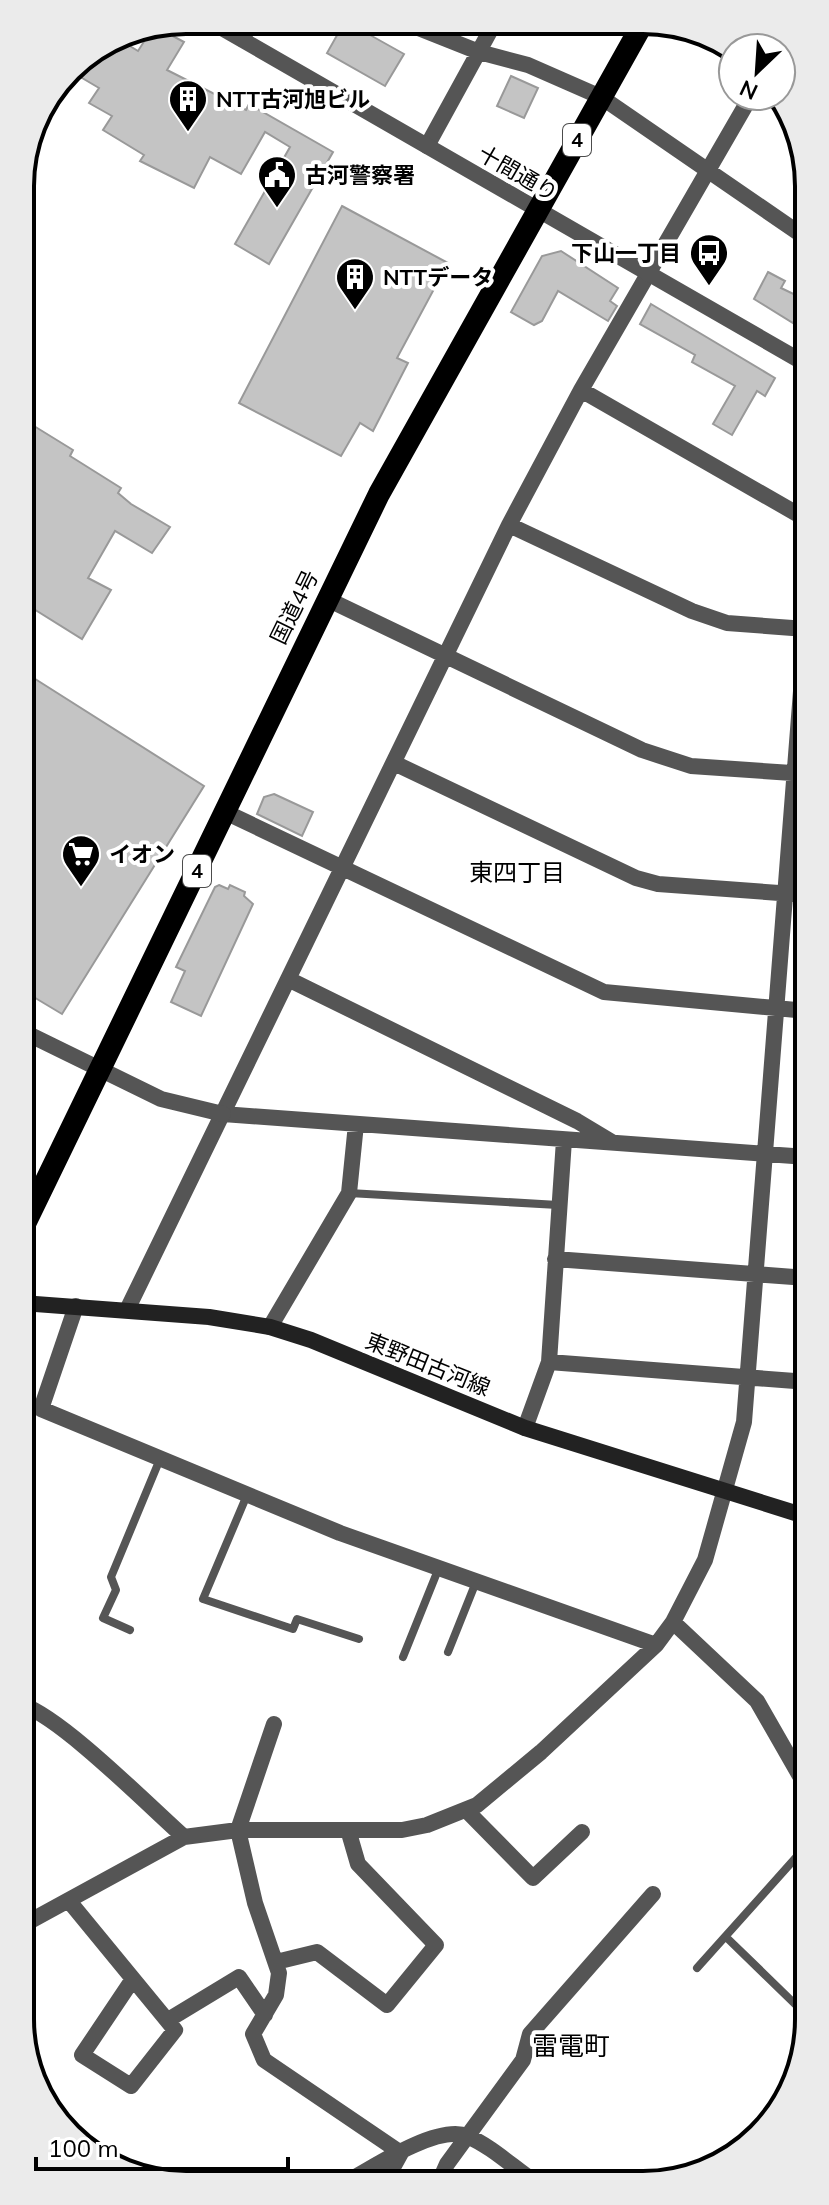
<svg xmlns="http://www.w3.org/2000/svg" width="829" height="2205" font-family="Mulish,'Noto Sans JP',sans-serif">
<rect width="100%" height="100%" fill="#fff"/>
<path fill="#c4c4c4" stroke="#999" stroke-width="2" d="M345,21L404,54L385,86L327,53Z
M154,26L184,42L167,70L246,110L249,104L333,152L269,264L235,244L290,147L265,132L241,174L210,157L194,188L140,161L144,155L103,130L112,116L89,103L99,88L77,75L91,52L115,37L138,51Z
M511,76L538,88L524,118L497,106Z
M342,206L448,263L397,358L408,363L373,431L360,423L341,456L239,403Z
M561,251L618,288L610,301L617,306L608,321L558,291L542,321L534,325L511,312L542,256Z
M768,272L785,281L781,288L806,300V324L796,317L793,323L754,299Z
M651,304L775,378L765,396L757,391L732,435L713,424L735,386L692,362L695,355L640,324Z
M21,418L73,450L70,456L121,488L118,493L131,504L170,527L152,553L115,531L88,578L111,590L82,639L21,601Z
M21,670L204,786L62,1014L22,990Z
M274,794L313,812L302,836L257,814L264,797Z
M219,885L228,889L230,885L245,892L244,896L253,904L201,1016L171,1002L185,971L176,967L215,887Z"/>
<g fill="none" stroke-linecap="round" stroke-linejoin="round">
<path stroke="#555" stroke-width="8" d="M349,1193L558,1205
M247,1495L203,1599L293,1629L297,1619L359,1639
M130,1630L103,1618L116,1590L111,1577L160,1459
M448,1652L476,1582
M403,1657L438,1570
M726,1937L798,2007
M697,1968L808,1844
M23,2007V2010"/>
<path stroke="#555" stroke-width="16" d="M401,21L479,52L528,65L601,97L806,238
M242,39L253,20
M427,146L495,22
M581,390L806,519
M509,525L692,611L727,623L806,629
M327,599L642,750L691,766L807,774
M394,763L636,878L658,884L807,895
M225,812L604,992L807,1011
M288,979L577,1121L612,1142
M223,1114L807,1157
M555,1259L807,1278
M76,1306L41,1409L340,1533L656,1645
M127,1310L509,525L581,390L751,96
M270,1327L349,1193L356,1124
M549,1362L808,1382
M525,1428L549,1362L564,1140
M673,1622L757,1701L808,1790
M23,1705C63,1719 148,1805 184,1837
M274,1724L238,1830L255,1903L279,1973L276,1995L253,2034L264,2060L401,2153L385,2182
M466,1810L533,1878L582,1832
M69,1901L175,2030L131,2086L82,2055L133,1979
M23,1925L184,1837L238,1830H402L427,1825L477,1805L541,1752L656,1645L673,1622L705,1560L744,1422L806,627
M276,1962L317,1952L387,2005L436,1945L358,1864L349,1833
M168,2020L239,1977L265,2015
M347,2182C373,2167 438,2124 467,2136C491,2146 514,2168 535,2182
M439,2182L447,2164L523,2060L530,2034L653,1894"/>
<path stroke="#555" stroke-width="16" d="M208,20L806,364
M22,1031L161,1099L223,1114"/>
<path stroke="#222" stroke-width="16" d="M22,1303L209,1317L270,1327L311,1340L525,1428L808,1517"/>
<path stroke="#000" stroke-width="22" d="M22,1230L379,494L643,23"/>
</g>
<defs>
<g id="building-pin" transform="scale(2)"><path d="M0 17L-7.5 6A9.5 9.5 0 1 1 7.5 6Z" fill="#000" stroke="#fff"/><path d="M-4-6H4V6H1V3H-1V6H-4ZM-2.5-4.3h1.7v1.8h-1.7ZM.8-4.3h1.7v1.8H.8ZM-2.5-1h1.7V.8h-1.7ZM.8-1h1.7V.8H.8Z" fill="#fff"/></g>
<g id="civic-pin" transform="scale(2)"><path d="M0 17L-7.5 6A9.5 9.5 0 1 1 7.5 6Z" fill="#000" stroke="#fff"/><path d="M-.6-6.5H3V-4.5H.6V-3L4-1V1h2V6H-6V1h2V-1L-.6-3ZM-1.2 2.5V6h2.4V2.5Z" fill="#fff"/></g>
<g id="bus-pin" transform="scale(2)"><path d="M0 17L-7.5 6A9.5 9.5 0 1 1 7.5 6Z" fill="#000" stroke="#fff"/><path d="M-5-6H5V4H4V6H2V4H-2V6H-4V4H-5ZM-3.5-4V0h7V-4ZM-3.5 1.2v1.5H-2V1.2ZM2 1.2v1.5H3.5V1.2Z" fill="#fff"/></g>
<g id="supermarket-pin" transform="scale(2)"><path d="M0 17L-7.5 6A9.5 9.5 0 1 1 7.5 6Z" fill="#000" stroke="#fff"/><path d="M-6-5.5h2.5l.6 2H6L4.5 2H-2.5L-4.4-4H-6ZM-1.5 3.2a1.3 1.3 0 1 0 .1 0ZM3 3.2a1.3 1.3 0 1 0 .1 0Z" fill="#fff"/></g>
</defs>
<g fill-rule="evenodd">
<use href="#building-pin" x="188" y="99"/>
<use href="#civic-pin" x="277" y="175"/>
<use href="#bus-pin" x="709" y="253"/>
<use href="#building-pin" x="355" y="277"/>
<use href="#supermarket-pin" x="81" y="854"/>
</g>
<g text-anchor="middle" stroke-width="8" stroke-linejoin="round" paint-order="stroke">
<g fill="#fff" stroke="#4c4c4c" stroke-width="2">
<rect x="563" y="124" width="28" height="32" rx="6"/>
<rect x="183" y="855" width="28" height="32" rx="6"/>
</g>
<g font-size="20" font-weight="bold" fill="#000">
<text x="577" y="147">4</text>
<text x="197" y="878">4</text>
</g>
<g font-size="22" font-weight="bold" fill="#000" stroke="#fff" text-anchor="start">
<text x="216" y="107">NTT古河旭ビル</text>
<text x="305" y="183">古河警察署</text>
<text x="681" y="261" text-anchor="end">下山一丁目</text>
<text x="383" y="285">NTTデータ</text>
<text x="109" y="862">イオン</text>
</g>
<g font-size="22" fill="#000" stroke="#fff">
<text transform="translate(518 173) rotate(30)" y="8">十間通り</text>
<text transform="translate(294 607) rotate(-64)" y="8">国道4号</text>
<text transform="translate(428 1364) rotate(22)" y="8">東野田古河線</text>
</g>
<g font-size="24" fill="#000" stroke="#fff">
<text x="517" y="881">東四丁目</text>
</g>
<g font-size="26" fill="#000" stroke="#fff">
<text x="571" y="2055">雷電町</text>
</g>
</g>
<path d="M0 0H829V2205H0ZM186 34H643A152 152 0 0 1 795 186V2019A152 152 0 0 1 643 2171H186A152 152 0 0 1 34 2019V186A152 152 0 0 1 186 34Z" fill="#ebebeb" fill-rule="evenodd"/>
<path fill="none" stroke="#000" stroke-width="4" d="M186 34H643A152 152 0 0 1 795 186V2019A152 152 0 0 1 643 2171H186A152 152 0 0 1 34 2019V186A152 152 0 0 1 186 34Z"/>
<g transform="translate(757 72) rotate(205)"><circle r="38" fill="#ffffff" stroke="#999999" stroke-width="2"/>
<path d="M0-6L14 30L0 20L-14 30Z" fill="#000000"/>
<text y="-12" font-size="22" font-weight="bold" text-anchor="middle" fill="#000000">N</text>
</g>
<path d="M36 2157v12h252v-12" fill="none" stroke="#000000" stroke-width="4"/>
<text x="48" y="2157" font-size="24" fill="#000000" stroke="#ffffff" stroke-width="6" paint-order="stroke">100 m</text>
</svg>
